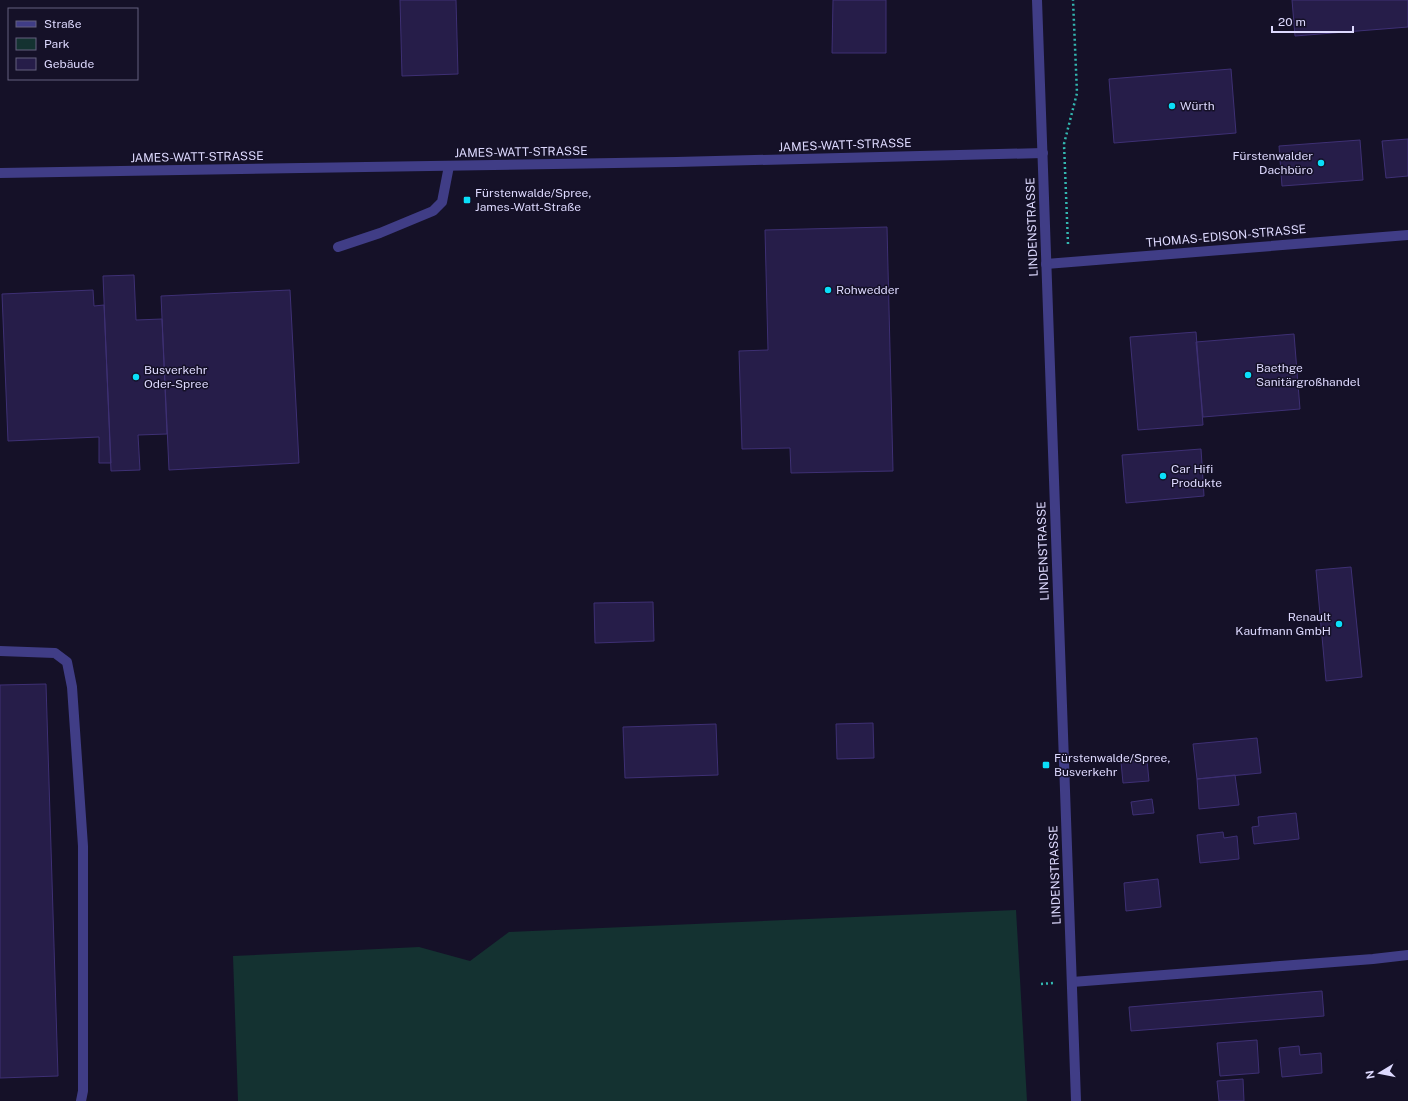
<svg xmlns="http://www.w3.org/2000/svg" width="1408" height="1101" font-family="'Public Sans',sans-serif">
<rect width="100%" height="100%" fill="#151128"/>
<path fill="#143231" d="M1016,910L1027,1101H238L233,956L419,947L470,961L509,932Z"/>
<path fill="#261d49" stroke="#3e3074" d="M400,0H456L458,74L402,76Z
M833,0H886V53H832Z
M1292,0H1408V27L1295,36Z
M1231,69L1236,133L1114,143L1109,79Z
M1408,139V176L1386,178L1382,141Z
M1360,140L1363,180L1282,186L1279,146Z
M887,227L893,471L791,473L790,448L742,449L739,351L768,350L765,230Z
M134,275L136,320L162,319L167,434L138,435L140,470L111,471L103,276Z
M93,290L94,306L104,305L111,463H99V437L8,441L2,294Z
M290,290L299,463L169,470L161,296Z
M1196,332L1203,425L1138,430L1130,337Z
M1294,334L1300,409L1203,417L1196,342Z
M1201,449L1204,496L1126,503L1122,455Z
M1351,567L1362,677L1326,681L1316,570Z
M653,602L654,641L595,643L594,603Z
M46,684L58,1076L0,1078V685Z
M873,723L874,758L837,759L836,724Z
M716,724L718,775L625,778L623,727Z
M1257,738L1261,773L1197,779L1193,744Z
M1147,760L1149,781L1123,783L1121,762Z
M1235,775L1239,805L1199,809L1197,779Z
M1152,799L1154,813L1133,815L1131,802Z
M1296,813L1299,839L1254,844L1252,827L1259,826L1258,817Z
M1223,832L1224,838L1237,836L1239,859L1200,863L1197,835Z
M1158,879L1161,907L1126,911L1124,883Z
M1322,991L1324,1016L1131,1031L1129,1007Z
M1257,1040L1259,1073L1220,1076L1217,1043Z
M1299,1046L1300,1055L1321,1053L1322,1073L1282,1077L1279,1048Z
M1243,1079L1244,1101H1219L1217,1081Z"/>
<g fill="none" stroke-linecap="round" stroke-linejoin="round">
<path stroke="#33b8b1" stroke-width="2.5" stroke-dasharray="2 3" stroke-linecap="butt" d="M1068,244L1064,144L1077,93L1073,0
M1041,984L1053,983"/>
<path stroke="#403d86" stroke-width="10" d="M338,247L380,233L433,211L442,202L449,166
M0,651L55,653L67,662L72,687L83,846V1091L81,1101
M1072,982L1373,959L1408,955"/>
<path stroke="#403d86" stroke-width="10" d="M0,173L676,162L1043,153
M1046,264L1408,235"/>
<path stroke="#403d86" stroke-width="10" d="M1037,0L1076,1101"/>
</g>
<g fill="#0adff9" stroke="#151128" stroke-width="1.5">
<circle cx="1172" cy="106" r="4"/>
<circle cx="1321" cy="163" r="4"/>
<rect x="463" y="196" width="8" height="8" rx="2"/>
<circle cx="828" cy="290" r="4"/>
<circle cx="1248" cy="375" r="4"/>
<circle cx="136" cy="377" r="4"/>
<circle cx="1163" cy="476" r="4"/>
<circle cx="1339" cy="624" r="4"/>
<rect x="1042" y="761" width="8" height="8" rx="2"/>
</g>
<g text-anchor="middle" stroke-width="3" stroke-linejoin="round" paint-order="stroke">
<g font-size="12" fill="#ddd9fe" stroke="#151128" text-anchor="start">
<text x="1180" y="110">Würth</text>
<text x="1313" y="160" text-anchor="end">Fürstenwalder<tspan x="1313" dy="14">Dachbüro</tspan></text>
<text x="475" y="197">Fürstenwalde/Spree,<tspan x="475" dy="14">James-Watt-Straße</tspan></text>
<text x="836" y="294">Rohwedder</text>
<text x="1256" y="372">Baethge<tspan x="1256" dy="14">Sanitärgroßhandel</tspan></text>
<text x="144" y="374">Busverkehr<tspan x="144" dy="14">Oder-Spree</tspan></text>
<text x="1171" y="473">Car Hifi<tspan x="1171" dy="14">Produkte</tspan></text>
<text x="1331" y="621" text-anchor="end">Renault<tspan x="1331" dy="14">Kaufmann GmbH</tspan></text>
<text x="1054" y="762">Fürstenwalde/Spree,<tspan x="1054" dy="14">Busverkehr</tspan></text>
</g>
<g font-size="12" fill="#ddd9fe" stroke="#151128">
<text transform="translate(845 145) rotate(-2)" y="4">JAMES-WATT-STRASSE</text>
<text transform="translate(521 152) rotate(-1)" y="4">JAMES-WATT-STRASSE</text>
<text transform="translate(197 157) rotate(-1)" y="4">JAMES-WATT-STRASSE</text>
<text transform="translate(1032 227) rotate(-92)" y="4">LINDENSTRASSE</text>
<text transform="translate(1226 236) rotate(-5)" y="4">THOMAS-EDISON-STRASSE</text>
<text transform="translate(1043 551) rotate(-92)" y="4">LINDENSTRASSE</text>
<text transform="translate(1055 875) rotate(-92)" y="4">LINDENSTRASSE</text>
</g>
</g>
<rect x="8" y="8" width="130" height="72" fill="#151128" stroke="#65617e"/>
<rect x="16" y="21" width="20" height="6" fill="#403d86" stroke="#65617e"/>
<text x="44" y="28" font-size="12" fill="#ddd9fe">Straße</text>
<rect x="16" y="38" width="20" height="12" fill="#143231" stroke="#65617e"/>
<text x="44" y="48" font-size="12" fill="#ddd9fe">Park</text>
<rect x="16" y="58" width="20" height="12" fill="#261d49" stroke="#65617e"/>
<text x="44" y="68" font-size="12" fill="#ddd9fe">Gebäude</text>
<g transform="translate(1380 1073) rotate(260)" stroke="#151128" stroke-width="3" paint-order="stroke">
<path d="M0-3L7 15L0 10L-7 15Z" fill="#ddd9fe"/>
<text y="-6" font-size="11" font-weight="bold" text-anchor="middle" fill="#ddd9fe">N</text>
</g>
<path d="M1272 26v6h81v-6" fill="none" stroke="#ddd9fe" stroke-width="2"/>
<text x="1278" y="26" font-size="12" fill="#ddd9fe" stroke="#151128" stroke-width="3" paint-order="stroke">20 m</text>
</svg>
